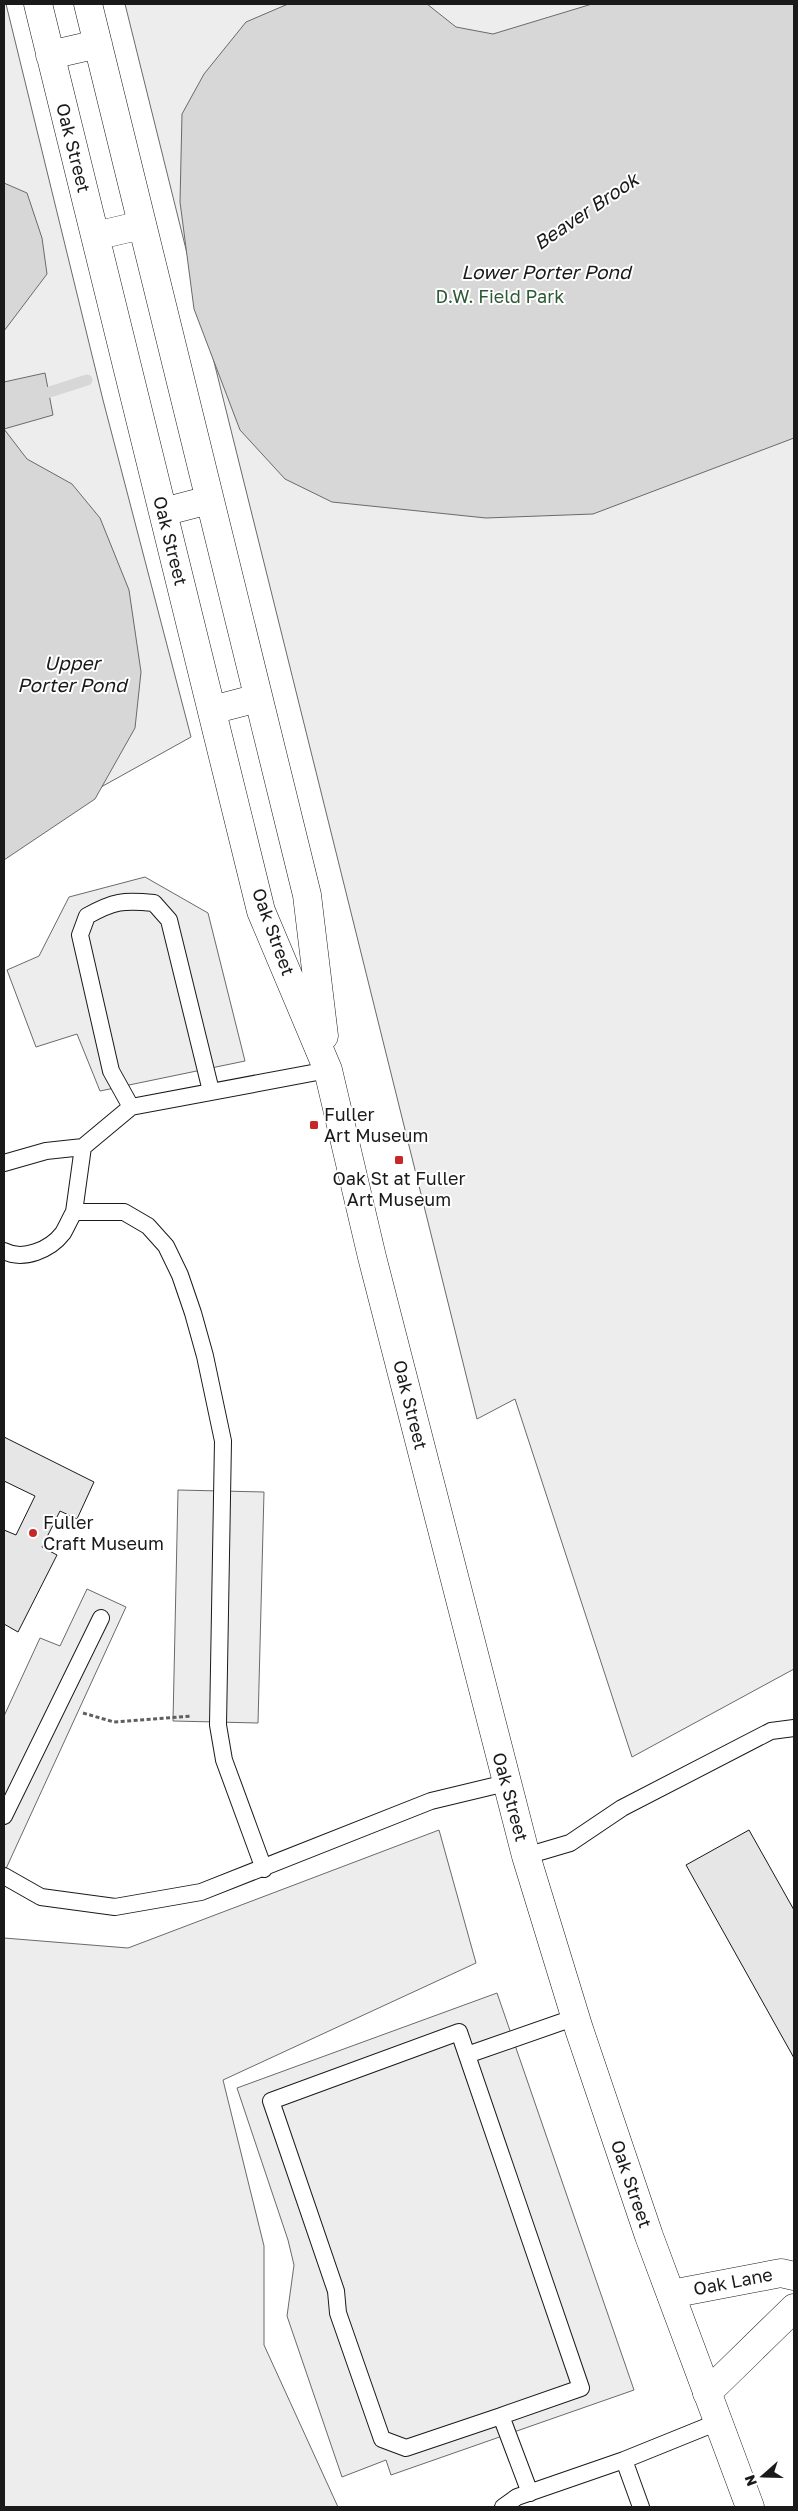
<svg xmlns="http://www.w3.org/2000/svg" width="798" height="2511" font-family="'Golos Text',sans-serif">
<rect width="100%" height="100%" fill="#fff"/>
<path fill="#ededed" stroke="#6a6a6a" d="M4,4H6L103,400L191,737L4,841Z
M125,4H794V1669L632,1757L515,1399L477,1419Z
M145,877L208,913L245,1061L100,1091L77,1034L36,1047L7,970L39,956L69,897Z
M178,1490L264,1492L258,1723L173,1721Z
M87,1589L126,1607L4,1873V1716L40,1638L60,1646Z
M439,1830L476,1963L223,2080L264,2246V2345L338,2507H4V1938L128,1948Z
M497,1993L634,2390L391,2475L386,2460L342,2477L287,2316L294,2265L288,2240L237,2088Z"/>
<path fill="#d7d7d7" stroke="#6a6a6a" d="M288,4H427L456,27L493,34L592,4H794V438L593,514L486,518L332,502L285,479L240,430L194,309L180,202L182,114L204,74L246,22Z
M4,183L27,193L42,238L47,274L4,331Z
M45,373L53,415L4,429L27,459L72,484L100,518L129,590L141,672L135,728L95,799L4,860V382Z"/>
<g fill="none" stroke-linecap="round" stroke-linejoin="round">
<path stroke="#d7d7d7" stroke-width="11" d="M34,397L87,380"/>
</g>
<path fill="#e6e6e6" stroke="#1a1a1a" d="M4,1437L94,1482L77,1519L60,1511L42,1547L57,1555L18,1632L4,1624V1530L16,1535L35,1496L4,1481Z
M749,1830L794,1910V2058L686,1865Z"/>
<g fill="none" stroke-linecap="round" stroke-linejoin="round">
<g stroke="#1a1a1a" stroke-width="18">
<path id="lane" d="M131,1107L111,1071L80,935L87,916C114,901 123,900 154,903L169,920L211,1091
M4,1163L46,1151L83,1147L131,1107L328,1070
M74,1212L83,1147
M4,1251C23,1261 50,1250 63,1233C67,1226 70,1219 74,1212H124L148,1226L166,1246L180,1275L193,1313L205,1356L223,1441L218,1725L224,1760L264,1869
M4,1816L101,1618
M526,1856L570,1843L622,1808L771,1731L794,1728
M4,1876L41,1897L115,1907L201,1892L431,1801L506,1783
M467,2055L576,2017
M501,2416L406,2448L382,2439L338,2313L336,2291L271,2101L459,2032L581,2388L501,2416L530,2493
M624,2460L641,2507
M503,2507L517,2497L624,2460L718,2422"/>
</g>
<g stroke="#1a1a1a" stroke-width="29">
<path id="street" d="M671,2294L781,2273L794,2276
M707,2393L794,2308"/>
</g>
<g stroke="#1a1a1a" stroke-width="29">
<path id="secondary" d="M38,4L261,911L328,1070L372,1257L526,1856L579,2029L649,2236L750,2507
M88,4L307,895L324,1036
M50,55L98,44
M95,236L142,225
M163,512L209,500
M212,710L258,698"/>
</g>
<path stroke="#5f5f5f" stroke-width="3" stroke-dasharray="4 2.5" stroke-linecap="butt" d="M83,1713L114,1722L192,1716"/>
<use href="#lane" stroke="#fff" stroke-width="16"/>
<use href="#street" stroke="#fff" stroke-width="28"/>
<use href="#secondary" stroke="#fff" stroke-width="28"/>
</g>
<g fill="#c62828" stroke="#fff" stroke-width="2">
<rect x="309" y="1120" width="10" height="10" rx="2.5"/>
<rect x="394" y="1155" width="10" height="10" rx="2.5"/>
<circle cx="33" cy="1533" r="5"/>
</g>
<g text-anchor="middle" stroke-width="4" stroke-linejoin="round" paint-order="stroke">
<g font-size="18" fill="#1a1a1a" stroke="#fff">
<text transform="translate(73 148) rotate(76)" y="6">Oak Street</text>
<text transform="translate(170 541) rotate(76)" y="6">Oak Street</text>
<text transform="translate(273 932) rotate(70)" y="6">Oak Street</text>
<text transform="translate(410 1405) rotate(76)" y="6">Oak Street</text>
<text transform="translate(510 1797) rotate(75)" y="6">Oak Street</text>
<text transform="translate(631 2184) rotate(71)" y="6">Oak Street</text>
<text transform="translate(733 2282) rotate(-11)" y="6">Oak Lane</text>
</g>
<g font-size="18" fill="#2b5a34" stroke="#fff">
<text x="500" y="303">D.W. Field Park</text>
</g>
<g font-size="18" fill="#1a1a1a" stroke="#fff" text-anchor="start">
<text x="324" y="1121">Fuller<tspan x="324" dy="21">Art Museum</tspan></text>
<text x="399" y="1185" text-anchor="middle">Oak St at Fuller<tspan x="399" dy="21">Art Museum</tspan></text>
<text x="43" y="1529">Fuller<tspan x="43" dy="21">Craft Museum</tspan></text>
</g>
<g font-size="19" font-style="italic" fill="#1a1a1a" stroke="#fff">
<text transform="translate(586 211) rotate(-34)" y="7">Beaver Brook</text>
<text x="546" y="279">Lower Porter Pond</text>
<text x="72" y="670">Upper<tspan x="72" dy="22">Porter Pond</tspan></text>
</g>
</g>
<rect width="798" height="2511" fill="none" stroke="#1a1a1a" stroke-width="10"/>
<g transform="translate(763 2476) rotate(250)" stroke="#ffffff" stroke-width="4" paint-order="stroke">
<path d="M0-4L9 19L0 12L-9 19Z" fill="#1a1a1a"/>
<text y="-8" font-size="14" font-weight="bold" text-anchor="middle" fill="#1a1a1a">N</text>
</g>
</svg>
